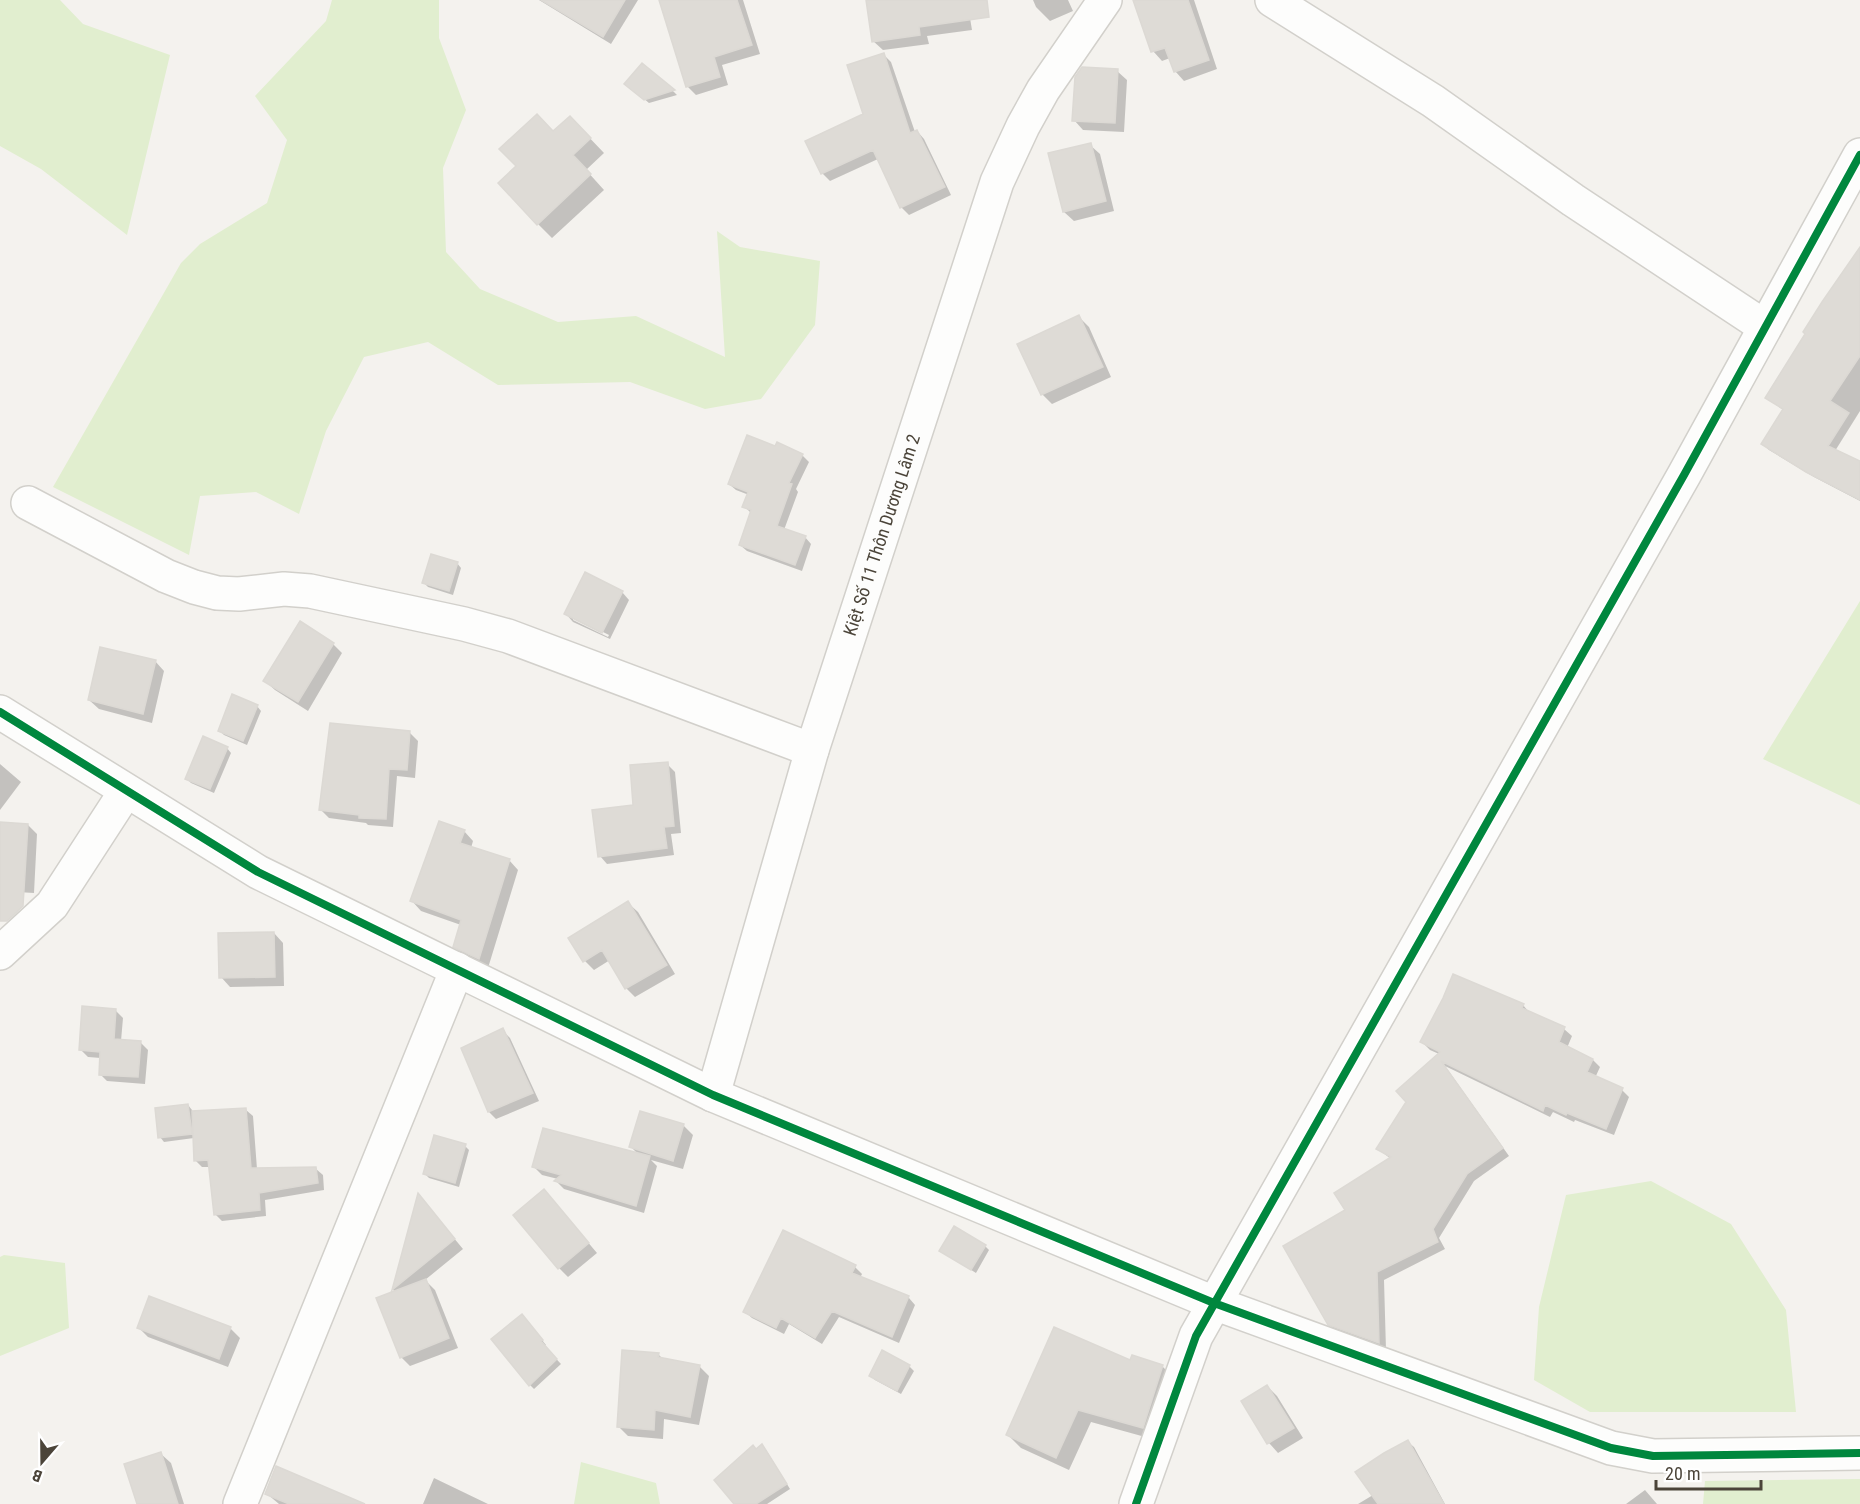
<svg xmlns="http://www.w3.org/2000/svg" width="1860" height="1504" font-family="'Roboto Condensed',sans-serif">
<rect width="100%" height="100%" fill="#f4f2ee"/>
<path fill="#e1eecf" d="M0,0H60L83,24L170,55L127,235L41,169L0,146Z
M332,0H439V38L466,110L443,168L446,252L480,289L558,322L636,316L725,357L717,231L740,247L820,261L815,325L761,399L705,409L630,382L498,385L428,342L364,357L326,431L299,514L256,492L200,496L189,555L53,487L181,263L200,244L267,203L287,140L255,96L326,21Z
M1860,601V805L1763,759Z
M1651,1181L1731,1224L1786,1310L1796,1412H1590L1534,1380L1539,1307L1566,1195Z
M4,1255L65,1263L69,1328L0,1356V1257Z
M581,1462L656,1483L660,1504H574Z
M1860,1479V1504H1703L1705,1481Z"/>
<path fill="#0003" fill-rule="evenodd" d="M539,0H638L611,44Z
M661,0H743L760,54L722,65L728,85L696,95L687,86Z
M870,0H967L972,30L927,36L929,44L883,50L873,41Z
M1033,0H1068L1073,11L1050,21L1036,7Z
M1148,0H1194L1217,69L1184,81L1175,71L1170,58L1162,61L1153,51Z
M884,55L891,62L915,132L917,131L924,139L951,195L909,215L901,207L878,159L830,181L822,173L807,142L865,115Z
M642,65L674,92L677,95L649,103L631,88Z
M1117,71L1127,80L1124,132L1083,130L1074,120Z
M584,132L604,153L586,170L604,190L552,238L538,224L553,133Z
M1090,145L1100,154L1114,211L1074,221L1064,212L1049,155Z
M1860,249V411L1835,451L1860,463V501L1814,477L1769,450L1763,444L1783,410L1767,398Z
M1079,317L1089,327L1111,377L1052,404L1042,394Z
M776,448L802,455L809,462L796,489L798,492L784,530L805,537L811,544L802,571L747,551L740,545L751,513L744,506L749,495L736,490L729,484Z
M457,563L461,568L453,595L428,587L424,583Z
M622,592L629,600L610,639L573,622L566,614ZM573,617L609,635L608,637L573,620Z
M333,644L342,653L308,711L275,690L265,681Z
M155,661L164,671L152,723L99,709L89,700Z
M257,706L261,711L247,745L224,735L219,730Z
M410,733L418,741L415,778L397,776L393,827L368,825L366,823L329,818L320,809Z
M227,748L231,753L214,793L191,783L186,778Z
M0,764L21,782L0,810Z
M667,764L675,772L681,833L671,834L674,855L607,864L600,856Z
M0,823L28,825L37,834L34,893L0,891Z
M464,831L473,841L471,848L509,860L518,870L488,968L464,956L454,946L461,925L421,911L412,901Z
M628,903L638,912L675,974L635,997L626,988L610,960L594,970L585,961Z
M274,933L283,943L284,986L230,987L221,977Z
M1523,1005L1530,1013L1564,1029L1572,1036L1567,1048L1593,1060L1600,1067L1595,1078L1622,1090L1629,1097L1614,1135L1575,1120L1574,1122L1553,1112L1550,1117L1445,1066L1509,1156L1474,1181L1439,1238L1445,1249L1384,1280L1386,1350L1337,1332L1329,1324L1348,1211L1391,1159L1378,1149L1439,1054L1430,1050L1422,1042Z
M115,1010L123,1018L121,1041L140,1042L148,1050L145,1084L107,1081L100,1074L101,1058L88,1057L81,1050Z
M502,1030L510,1038L539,1101L496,1119L489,1112Z
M188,1105L192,1110L193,1113L246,1110L253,1116L257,1169H316L323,1175L324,1190L265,1200L266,1216L222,1221L215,1214L211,1167H202L195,1160L194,1138L164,1142L160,1137Z
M683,1125L693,1135L683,1169L651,1160L657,1166L644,1213L564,1189L556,1181L558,1179L542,1175L534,1167L639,1155L631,1147Z
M465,1146L469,1150L459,1187L429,1178L425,1174Z
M419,1196L463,1249L425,1280L435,1290L458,1348L410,1366L401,1357L396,1292L393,1290Z
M553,1201L597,1253L568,1277L559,1268Z
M985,1246L989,1250L976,1273L941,1251Z
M855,1267L862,1274L860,1278L909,1298L915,1305L899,1343L839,1317L822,1344L789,1324L784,1334L752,1318L745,1312Z
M526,1320L546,1345L544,1346L561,1364L534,1389L530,1385Z
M139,1328H230L240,1338L228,1367L148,1337Z
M883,1353L909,1366L914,1371L901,1394L875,1380L871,1376Z
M658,1354L664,1360L699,1366L709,1376L699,1425L664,1419L663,1439L628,1436L619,1427Z
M1131,1362L1162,1366L1175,1379L1156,1440L1091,1422L1069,1470L1021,1448L1008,1435Z
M1267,1386L1277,1396L1303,1438L1278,1453L1269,1443L1243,1402Z
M1408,1442L1414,1447L1445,1504H1358L1373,1495Z
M756,1450H766L790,1489L767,1504H736Z
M161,1454L171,1463L184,1504H138Z
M434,1478L488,1504H423Z
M1645,1490L1657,1504H1626Z
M266,1493L362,1504H279Z"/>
<path fill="#dedbd6" stroke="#dcd9d4" stroke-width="1.5" d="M541,0H625L603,37Z
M659,0H737L752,45L714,57L720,77L686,87Z
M866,0H987L989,17L919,27L920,35L872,42Z
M1133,0H1188L1209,60L1174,72L1165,48L1151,52Z
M884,53L910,133L917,130L945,187L900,208L873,150L821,174L805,141L863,114L847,65Z
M642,63L675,90L644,100L624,84Z
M1082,67L1118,69L1115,123L1072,121L1075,77Z
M537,114L553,131L570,116L591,138L573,155L591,174L537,225L498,183L516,166L499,149Z
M1091,143L1106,201L1063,212L1048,153Z
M1860,247V356L1830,401L1849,413L1828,446L1860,461V500L1806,472L1761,444L1783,409L1765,398L1805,334L1803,332L1822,302Z
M1079,315L1103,367L1041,395L1017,344Z
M747,435L775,446L777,442L803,454L789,483L792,484L777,526L806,536L795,565L739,545L751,510L742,507L748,492L728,484Z
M431,554L458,562L449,591L422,583Z
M585,572L623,591L602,633L564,614Z
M300,621L334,643L298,702L263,681Z
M100,647L156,660L143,714L88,700Z
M232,694L258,705L243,741L218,731Z
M330,723L410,731L407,770L389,769L386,819L359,818V815L319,810Z
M203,736L228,747L210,789L185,779Z
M668,762L674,826L664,827L667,848L598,857L592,810L633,805L630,765Z
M439,821L465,830L460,843L510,859L479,959L453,947L461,920L410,901Z
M0,822L28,824L23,906L7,921H0Z
M628,901L667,965L625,989L602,950L583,962L568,938Z
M274,932L275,977L219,978L218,933Z
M1453,974L1524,1004L1522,1008L1565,1027L1559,1042L1593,1059L1587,1072L1623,1088L1606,1129L1567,1113L1566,1115L1545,1105L1543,1111L1441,1061L1503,1148L1467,1174L1433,1229L1438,1242L1377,1272L1379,1343L1328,1325L1283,1246L1345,1210L1334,1193L1391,1157L1376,1149L1406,1102L1396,1091L1440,1052L1420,1042L1443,998Z
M82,1006L116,1009L114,1039L141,1041L138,1077L99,1075L100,1052L79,1050Z
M503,1028L533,1093L488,1112L461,1048Z
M188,1104L192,1134L158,1138L155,1108Z
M246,1108L251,1168L316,1167L318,1183L259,1193L260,1210L214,1215L208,1160L194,1161L192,1111Z
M640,1111L684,1124L673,1161L629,1147Z
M543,1128L650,1156L636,1206L554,1181L561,1175L532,1167Z
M434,1135L466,1144L455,1183L423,1174Z
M544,1189L589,1243L558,1269L513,1215Z
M418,1193L455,1239L392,1290Z
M954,1226L986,1245L971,1270L939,1251Z
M783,1230L856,1265L852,1273L909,1296L892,1337L832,1311L815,1338L781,1318L776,1328L743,1312Z
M426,1279L449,1338L400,1358L376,1298Z
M149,1296L231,1327L219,1359L137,1328Z
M522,1314L543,1340L541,1341L557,1359L529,1386L491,1339Z
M1054,1327L1130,1360L1132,1355L1163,1365L1143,1428L1078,1410L1056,1458L1006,1435Z
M622,1350L659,1353L658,1357L700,1365L690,1417L655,1410L654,1430L617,1427Z
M882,1350L910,1365L897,1391L869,1376Z
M1267,1385L1294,1428L1267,1444L1241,1401Z
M1408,1440L1444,1504H1378L1355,1472L1384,1453Z
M762,1444L787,1484L756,1504H734L714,1480L753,1445L756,1449Z
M161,1452L178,1504H137L124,1464Z
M276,1466L365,1504H289L265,1494Z"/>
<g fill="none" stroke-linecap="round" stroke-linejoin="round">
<g stroke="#d2d0cb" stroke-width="36">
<g id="minor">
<path d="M1272,0L1433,101L1573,200L1765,327"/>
<path d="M28,503L166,576L194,587L217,593L239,594L284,589L310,591L464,624L508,636L812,750"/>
<path d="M0,712L258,872L713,1095L1214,1303L1611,1448L1653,1456L1860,1453"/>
<path d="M0,953L52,905L126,791"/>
<path id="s1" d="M713,1095L812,750L997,182L1023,126L1043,90L1105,0"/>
<path d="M240,1504L457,969"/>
<path d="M1136,1504L1196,1336L1684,475L1860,155"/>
</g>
</g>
<use href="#minor" stroke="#fdfdfc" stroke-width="33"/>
<g stroke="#fff" stroke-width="11">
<path id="cycleway" d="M0,712L258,872L713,1095L1214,1303L1611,1448L1653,1456L1860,1453
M1136,1504L1196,1336L1684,475L1860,155"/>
</g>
<use href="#cycleway" stroke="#00873e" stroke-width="8"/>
</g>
<g text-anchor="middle" stroke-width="4.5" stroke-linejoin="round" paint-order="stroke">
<g font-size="18" fill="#4b4439" stroke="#fff">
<text dy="6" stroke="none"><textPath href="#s1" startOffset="585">Kiệt Số 11 Thôn Dương Lâm 2</textPath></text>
</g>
</g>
<g transform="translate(42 1462) rotate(200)" stroke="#ffffff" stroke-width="4.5" paint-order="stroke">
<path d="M0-4.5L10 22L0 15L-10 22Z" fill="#4b4439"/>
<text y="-9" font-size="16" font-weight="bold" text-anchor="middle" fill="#4b4439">B</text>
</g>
<path d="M1656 1480v9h105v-9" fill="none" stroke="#4b4439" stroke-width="3"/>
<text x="1665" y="1480" font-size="18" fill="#4b4439" stroke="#ffffff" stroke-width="4.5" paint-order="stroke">20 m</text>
</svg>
